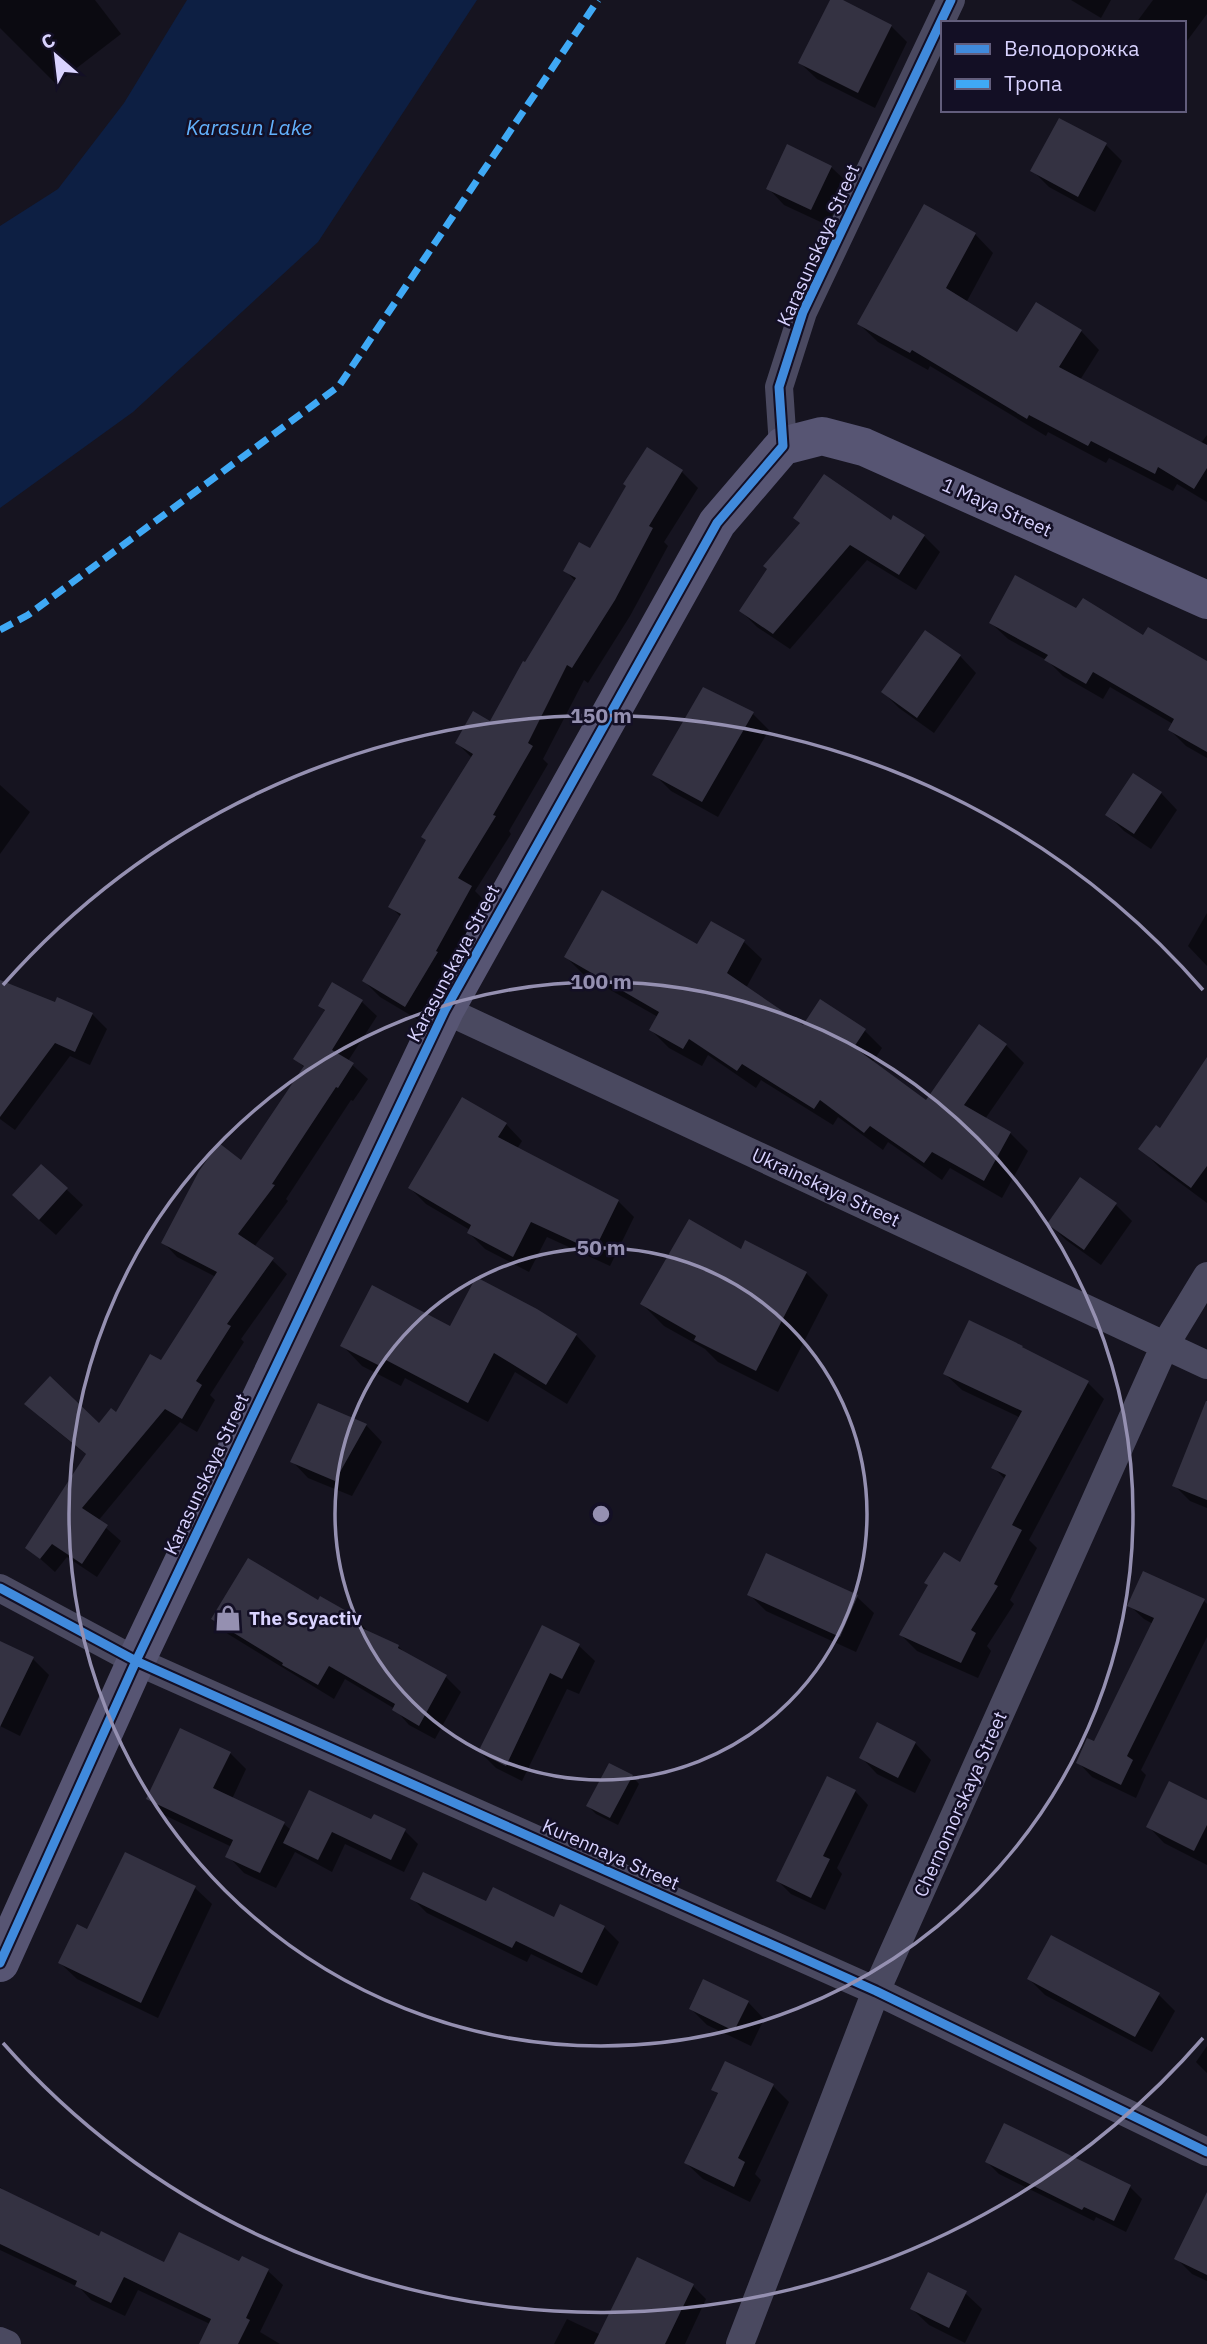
<svg xmlns="http://www.w3.org/2000/svg" width="1207" height="2344" font-family="'IBM Plex Sans',sans-serif">
<rect width="100%" height="100%" fill="#161420"/>
<path fill="#0d1f43" d="M187,0H477L318,242L133,412L0,508V226L58,189L124,103Z"/>
<path fill="#0007" d="M0,0H95L121,34L56,84L0,28Z
M832,0H839L891,26L907,42L875,108L817,79L800,63Z
M1071,0H1111L1101,18Z
M1153,0H1207V14L1184,45V23H1136Z
M1106,145L1122,161L1095,212L1049,187L1033,171Z
M831,167L848,183L827,225L784,205L768,188Z
M975,234L993,253L966,303L1017,335L1081,331L1099,350L1080,380L1201,443L1207,435V502L1177,484L1173,491L1109,458L1106,463L1048,432L1046,436L930,366L928,370L878,342L859,324Z
M647,449L682,472L698,488L664,542L668,546L630,616L588,683L584,680L543,759L548,764L509,831L511,834L475,891L487,903L422,1022L380,997L364,981L401,917L391,907L473,759L457,743L491,723L576,582L565,570L591,550Z
M891,522L924,536L940,552L916,590L867,560L790,649L757,627L741,611L769,569Z
M1077,610L1207,663V758L1186,746L1170,730L1173,724L1110,687L1103,699L1063,676L1048,661L1008,639L991,623Z
M925,632L960,656L976,673L934,733L899,708L883,692Z
M753,714L769,730L718,817L671,791L654,774Z
M0,785L30,812L0,854Z
M1161,793L1177,810L1151,849L1124,831L1108,815Z
M1207,913V966L1188,946Z
M744,942L762,959L746,988L804,1028L864,1030L882,1048L872,1063L926,1103L1006,1045L1024,1063L985,1119L1010,1133L1028,1151L1002,1198L950,1168L942,1180L888,1142L883,1150L838,1117L833,1125L761,1080L756,1088L708,1055L702,1066L669,1048L651,1030L658,1017L584,975L566,957Z
M333,984L362,1002L377,1016L348,1061L368,1079L353,1101L351,1100L286,1199L288,1201L254,1247L272,1260L287,1274L241,1339L244,1342L210,1395L215,1400L197,1432L180,1422L98,1521L121,1541L97,1577L67,1557L55,1572L27,1547L87,1455L41,1418L99,1425L116,1415L161,1363L216,1277L177,1257L163,1242L242,1163L305,1068L295,1059L326,1012L320,1006Z
M0,993L56,1004L92,1014L107,1029L90,1065L70,1056L15,1130L0,1119Z
M1207,1059V1203L1160,1168L1141,1149L1161,1131Z
M506,1124L522,1141L517,1149L618,1201L634,1217L610,1266L547,1237L529,1272L485,1249L469,1233L470,1230L426,1204L410,1188Z
M1081,1180L1116,1205L1132,1221L1101,1265L1066,1240L1049,1224Z
M66,1189L83,1205L56,1235L30,1212Z
M742,1251L806,1273L828,1295L778,1392L718,1362L705,1349L664,1326L642,1304Z
M970,1323L1022,1347L1027,1351L1088,1383L1104,1399L1029,1540L1037,1548L1010,1600L1014,1604L987,1646L991,1651L978,1678L917,1651L901,1635L960,1565L1006,1480L993,1467L1021,1418L962,1390L945,1374Z
M450,1328L576,1335L596,1356L567,1404L515,1372L488,1422L405,1378L401,1386L362,1366L342,1345Z
M318,1405L366,1425L382,1442L352,1496L308,1478L292,1461Z
M1207,1459V1508L1190,1501L1174,1485Z
M767,1556L857,1597L874,1613L856,1652L766,1611L749,1594Z
M1204,1601L1207,1604V1637L1141,1770L1146,1775L1136,1798L1092,1777L1078,1762L1095,1743L1153,1624L1144,1619L1129,1605Z
M318,1603L355,1618L370,1633L398,1646L407,1655L446,1677L461,1692L435,1739L409,1725L395,1709L345,1679L334,1699L228,1634L213,1619Z
M0,1643L33,1659L49,1675L20,1736L0,1726Z
M578,1645L595,1661L579,1694L567,1689L522,1781L496,1768L480,1752L506,1698Z
M915,1743L931,1760L915,1793L877,1774L861,1757Z
M230,1753L246,1769L232,1799L284,1824L291,1830L372,1822L405,1831L418,1844L404,1872L345,1844L332,1872L295,1852L276,1888L244,1873L228,1856L232,1847L164,1815L148,1798Z
M632,1776L639,1784L618,1825L596,1814L588,1806Z
M855,1791L868,1805L837,1868L842,1874L825,1910L791,1894L778,1881Z
M1207,1802V1865L1164,1843L1148,1826Z
M126,1854L195,1888L212,1904L158,2018L77,1979L60,1963L88,1932Z
M412,1898L487,1904L555,1919L604,1927L619,1942L597,1986L531,1954L527,1962L427,1913Z
M1029,1979L1159,1995L1175,2011L1152,2052L1045,1995Z
M748,2002L764,2019L751,2046L707,2025L691,2009Z
M1207,2046V2073L1196,2062Z
M773,2086L789,2102L755,2174L761,2180L750,2202L703,2179L686,2163L719,2095L713,2089Z
M1005,2125L1130,2187L1142,2199L1126,2232L1096,2217L1094,2221L999,2174L987,2162Z
M0,2187L8,2194L100,2238L165,2265L240,2264L242,2258L268,2271L283,2285L260,2332L280,2344H201L210,2324L138,2290L125,2316L91,2300L80,2288L0,2250Z
M1207,2205V2281L1192,2274L1176,2258Z
M693,2286L706,2299L685,2344H554L567,2319L601,2335Z
M965,2293L982,2309L965,2343L929,2325L912,2309Z"/>
<path fill="#343242" d="M830,0H843L892,25L858,93L798,63Z
M1059,118L1107,143L1078,197L1030,171Z
M787,144L832,166L811,210L766,189Z
M924,204L976,233L946,288L1017,332L1036,302L1082,330L1059,367L1207,445V468L1194,489L1158,467L1155,474L1091,441L1088,446L1029,415L1027,419L912,350L910,353L857,324Z
M647,447L683,470L649,526L653,528L615,600L572,668L567,665L528,743L533,746L493,815L496,816L458,878L472,886L436,951L438,952L405,1007L362,981L401,914L388,907L426,840L421,837L473,754L455,743L473,711L490,721L523,661L525,662L576,578L563,571L579,542L590,548L626,486L623,484Z
M824,474L891,520L893,515L925,535L899,575L850,545L773,634L739,611L767,569L763,566L800,523L793,518Z
M1015,575L1076,608L1083,598L1143,635L1148,627L1207,661V752L1168,730L1174,719L1093,672L1086,684L1044,660L1048,655L989,623Z
M925,630L961,655L917,718L881,692Z
M703,687L754,712L702,802L652,775Z
M1133,773L1162,792L1134,834L1105,815Z
M602,890L697,944L711,921L745,940L727,973L803,1025L820,999L866,1029L854,1047L926,1100L979,1024L1007,1044L964,1105L1011,1132L984,1181L932,1152L924,1163L870,1126L864,1133L820,1100L814,1109L742,1064L737,1071L689,1039L683,1049L649,1030L659,1012L564,957Z
M0,980L55,1002L57,997L93,1013L75,1052L55,1043L0,1117Z
M332,982L363,1000L332,1050L354,1063L338,1088L336,1087L272,1184L275,1185L238,1234L274,1258L227,1324L231,1326L196,1381L202,1385L182,1419L165,1409L82,1508L108,1525L82,1564L52,1544L40,1559L25,1548L86,1454L24,1404L50,1376L99,1423L111,1408L116,1412L150,1354L161,1360L217,1272L161,1243L199,1171L219,1143L241,1160L304,1066L293,1059L325,1010L318,1006Z
M1207,1057V1166L1191,1188L1138,1149L1156,1125L1160,1128Z
M462,1097L507,1123L498,1137L619,1200L594,1251L531,1222L513,1257L467,1233L471,1225L408,1188Z
M41,1164L68,1188L39,1220L12,1195Z
M1080,1177L1117,1203L1084,1250L1047,1224Z
M689,1219L741,1249L745,1240L807,1272L756,1371L694,1340L696,1336L640,1304Z
M476,1277L537,1309L577,1334L546,1385L494,1353L468,1403L384,1359L380,1366L340,1346L372,1285L450,1326Z
M969,1320L1023,1346L1022,1347L1089,1381L1012,1525L1022,1530L994,1584L998,1586L971,1630L976,1633L961,1663L899,1635L928,1585L924,1583L944,1552L960,1562L1006,1475L991,1468L1022,1411L943,1374Z
M1206,1401H1207V1500L1172,1486Z
M318,1403L367,1424L335,1481L290,1462Z
M766,1553L858,1595L840,1637L747,1595Z
M248,1558L318,1600L320,1596L357,1617L353,1624L399,1645L398,1648L447,1675L419,1726L392,1710L395,1704L329,1666L318,1685L282,1665L283,1663L211,1619Z
M1143,1571L1205,1599L1127,1756L1133,1760L1121,1785L1076,1763L1087,1738L1094,1741L1154,1618L1127,1606Z
M542,1625L580,1644L562,1679L550,1673L506,1766L478,1752Z
M0,1641L34,1657L0,1727Z
M877,1722L916,1742L898,1778L859,1758Z
M180,1728L231,1752L213,1788L285,1822L260,1873L225,1857L233,1840L146,1799Z
M609,1763L633,1775L610,1818L586,1806Z
M827,1776L856,1790L823,1856L830,1859L811,1898L776,1881Z
M1169,1781L1207,1800V1825L1194,1851L1146,1827Z
M309,1790L371,1819L374,1814L406,1829L391,1860L332,1832L318,1860L283,1843Z
M125,1852L196,1886L141,2003L58,1963L77,1924L87,1929Z
M423,1872L486,1901L493,1887L554,1917L560,1904L605,1926L582,1973L516,1941L512,1948L410,1899Z
M1051,1935L1160,1993L1135,2037L1027,1979Z
M703,1979L749,2001L734,2031L689,2009Z
M725,2061L774,2084L738,2158L745,2162L734,2187L684,2163L718,2093L711,2090Z
M1004,2123L1131,2185L1114,2221L1084,2207L1082,2210L985,2162Z
M0,2188L99,2236L101,2231L164,2262L179,2232L239,2261L242,2256L269,2269L246,2318L250,2320L238,2344H199L211,2319L124,2277L111,2303L75,2286L77,2281L0,2244Z
M1207,2192V2275L1174,2259Z
M637,2257L694,2284L665,2344H594Z
M928,2272L967,2291L949,2328L910,2309Z"/>
<g fill="none" stroke-linecap="round" stroke-linejoin="round">
<path stroke="#4a4960" stroke-width="28" d="M783,446L779,387L803,312L951,0
M445,1010L1207,1365
M0,1588L136,1661L876,1991L1207,2152
M0,2341L7,2344
M740,2344L876,1991L1165,1345L1207,1276"/>
<path stroke="#575573" stroke-width="38" d="M0,1963L136,1661L445,1010L717,523L783,446L822,436L864,447L1207,600"/>
<path stroke="#3fa9f5" stroke-width="7" stroke-dasharray="14 7" stroke-linecap="butt" d="M0,630L28,615L339,386L598,0"/>
<g stroke="#130f25" stroke-width="13">
<path id="cycleway" d="M0,1588L136,1661L876,1991L1207,2152
M0,1963L136,1661L445,1010L717,523L783,446L779,387L803,312L951,0"/>
</g>
<use href="#cycleway" stroke="#408adc" stroke-width="9"/>
</g>
<g fill="none" stroke="#9590b1" stroke-width="3.5">
<circle cx="601" cy="1514" r="266"/>
<circle cx="601" cy="1514" r="532"/>
<path d="M1203 2038A798 798 0 0 1 3 2043M3 985A798 798 0 0 1 1203 990"/>
</g>
<defs>
<g id="shop-bare" transform="scale(2.1)"><path d="M-5-2.5h2.3a2.7 3.5 0 0 1 5.4 0H5L5.5 6h-11ZM-1.5-2.5h3a1.5 2.3 0 0 0-3 0Z" fill="#9590b1" stroke="#130f25" stroke-width="2.5" paint-order="stroke"/></g>
</defs>
<g fill-rule="evenodd">
<use href="#shop-bare" x="228" y="1618"/>
</g>
<g text-anchor="middle" stroke-width="5" stroke-linejoin="round" paint-order="stroke">
<g font-size="19" fill="#d9d3ff" stroke="#130f25">
<text transform="translate(818 245) rotate(-66)" y="7">Karasunskaya Street</text>
<text transform="translate(997 507) rotate(24)" y="7">1 Maya Street</text>
<text transform="translate(453 963) rotate(-62)" y="7">Karasunskaya Street</text>
<text transform="translate(826 1187) rotate(25)" y="7">Ukrainskaya Street</text>
<text transform="translate(206 1474) rotate(-65)" y="7">Karasunskaya Street</text>
<text transform="translate(960 1804) rotate(-66)" y="7">Chernomorskaya Street</text>
<text transform="translate(611 1854) rotate(24)" y="7">Kurennaya Street</text>
</g>
<g font-size="19" font-weight="bold" fill="#d9d3ff" stroke="#130f25" text-anchor="start">
<text x="249" y="1625">The Scyactiv</text>
</g>
<g font-size="21" font-style="italic" fill="#62b2fd" stroke="#130f25">
<text x="249" y="135">Karasun Lake</text>
</g>
</g>
<circle cx="601" cy="1514" r="10" fill="#9590b1" stroke="#130f25" stroke-width="3.5"/>
<g font-size="21" text-anchor="middle" font-weight="bold" fill="#9590b1" stroke="#130f25" stroke-width="5" stroke-linejoin="round" paint-order="stroke">
<text x="601" y="723">150 m</text>
<text x="601" y="989">100 m</text>
<text x="601" y="1255">50 m</text>
</g>
<rect x="941" y="21" width="245" height="91" fill="#130f25" stroke="#625d7c" stroke-width="2"/>
<rect x="955" y="44" width="35" height="10" fill="#408adc" stroke="#625d7c" stroke-width="2"/>
<text x="1004" y="56" font-size="21" fill="#d9d3ff">Велодорожка</text>
<rect x="955" y="79" width="35" height="10" fill="#3fa9f5" stroke="#625d7c" stroke-width="2"/>
<text x="1004" y="91" font-size="21" fill="#d9d3ff">Тропа</text>
<g transform="translate(56 56) rotate(332)" stroke="#130f25" stroke-width="5" paint-order="stroke">
<path d="M0-5L12 26L0 18L-12 26Z" fill="#d9d3ff"/>
<text y="-10" font-size="19" font-weight="bold" text-anchor="middle" fill="#d9d3ff">С</text>
</g>
</svg>
